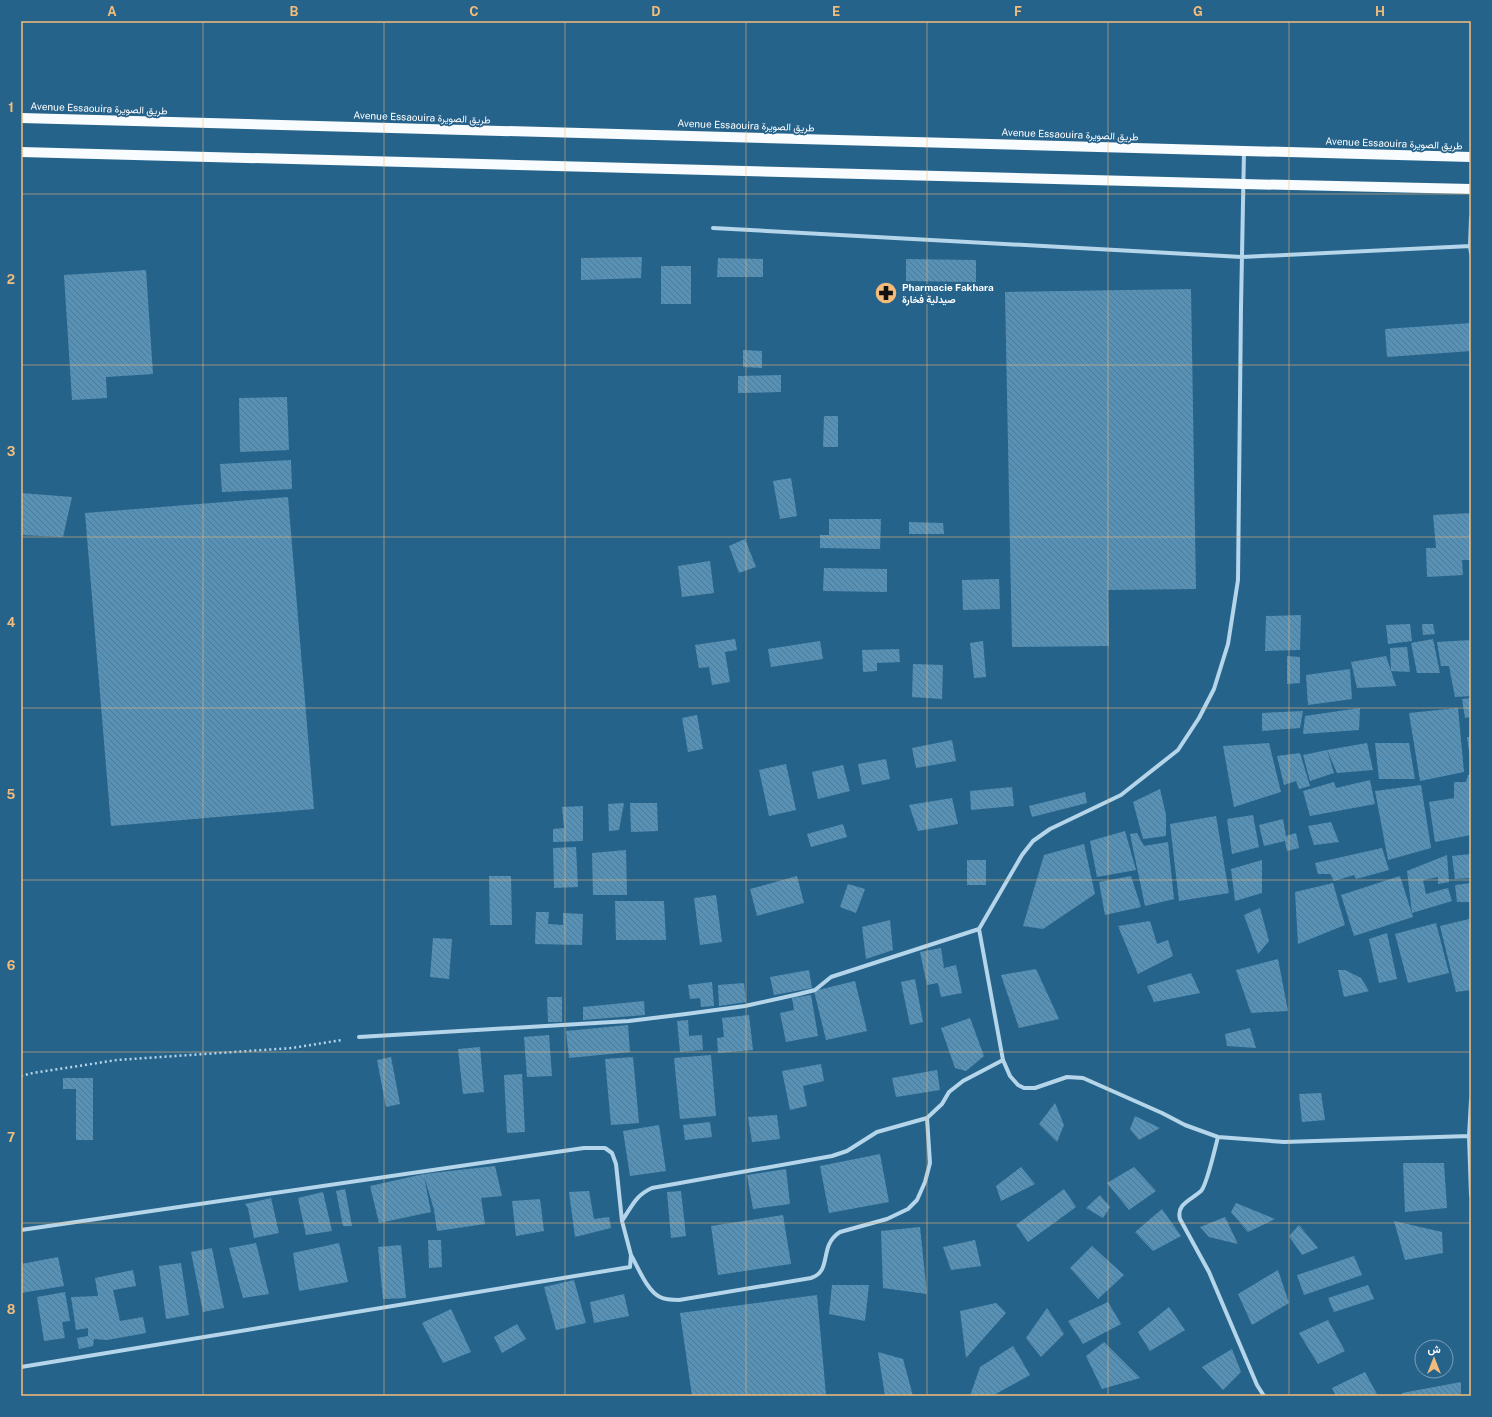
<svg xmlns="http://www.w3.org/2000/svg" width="1492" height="1417" font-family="'Public Sans',Vazirmatn,sans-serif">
<defs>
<pattern id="building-back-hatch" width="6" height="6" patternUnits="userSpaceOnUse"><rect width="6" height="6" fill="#5791b6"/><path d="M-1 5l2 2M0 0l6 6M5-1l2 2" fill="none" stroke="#537991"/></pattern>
</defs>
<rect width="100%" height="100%" fill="#26638b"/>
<path fill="url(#building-back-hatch)" d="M642,257L641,278L581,280V258Z
M718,258L763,259V277H717Z
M906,259L976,260V282L906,281Z
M661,266H691V304H661Z
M146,270L153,374L106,377L107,398L72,400L64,275Z
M1191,289L1196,589L1108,590L1109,646L1012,647L1005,292Z
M1471,323V351L1387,357L1385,329Z
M743,350L762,351V368L743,367Z
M781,375V392L738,393V376Z
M287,397L289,450L240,452L239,398Z
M824,416H838V447H823Z
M291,460L292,489L222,492L220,464Z
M791,478L797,516L780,519L773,481Z
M21,493L72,497L63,537L21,535Z
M288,497L314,809L111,826L85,513Z
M1471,513V560H1462L1463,575L1427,577L1426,548H1436L1433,515Z
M829,519H881L880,549L820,548V535H829Z
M909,522L943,523L944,534H909Z
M745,539L756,567L739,573L729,546Z
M710,561L714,593L682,597L678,566Z
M824,568L887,569V592L823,591Z
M999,579L1000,609L963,610L962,580Z
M1301,615L1300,650L1265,651L1266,616Z
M1410,624L1412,641L1388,644L1386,625Z
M1422,624H1433L1435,634L1423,635Z
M735,639L737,650L725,652L730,682L712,685L709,667L699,668L695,645Z
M1433,639L1440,673H1417L1411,643Z
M1471,640V696L1455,697L1449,666H1441L1437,642Z
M820,641L823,659L771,667L768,649Z
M983,641L986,677L974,678L970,643Z
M1407,647L1410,672L1391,671L1390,648Z
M899,649L900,662L877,663V671L863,672L862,650Z
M1287,656L1300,657V683L1287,684Z
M1386,656L1396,686L1357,688L1351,662Z
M913,664L943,665L942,699L912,697Z
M1350,669L1352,699L1308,705L1306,675Z
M1471,698V717L1465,718L1462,699Z
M1360,708L1359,730L1303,734L1305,716Z
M1458,708L1464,772L1420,781L1409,713Z
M1303,711L1300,728L1262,731V713Z
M697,715L703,749L688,752L682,718Z
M1467,737H1471V758H1470Z
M952,740L956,761L916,768L912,748Z
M1269,743L1281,792L1234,807L1223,746Z
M1367,743L1373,770L1337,773L1327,750L1334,773L1310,781L1303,755L1327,750Z
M1375,743H1409L1415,779H1379Z
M1300,753L1310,786L1299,789L1296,781L1284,785L1277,756Z
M886,759L890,779L862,785L858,764Z
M786,764L796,810L769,816L759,770Z
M843,765L850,791L818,799L812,772Z
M1468,775H1471V835L1435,842L1429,802L1454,798V782H1466Z
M1370,780L1375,804L1310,816L1303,791L1334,782L1336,788Z
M1421,785L1431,848L1388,860L1375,791Z
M1012,787L1014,806L971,810L970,791Z
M1160,789L1166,815V836L1143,839L1133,802Z
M1085,792L1087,803L1032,817L1029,806Z
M952,798L958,824L918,831L909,805Z
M624,803L619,830L609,831L608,804Z
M630,803H657L658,831L631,832Z
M583,806V841L553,842V829L564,828L562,807Z
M1253,815L1259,847L1232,854L1227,819Z
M1216,816L1229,893L1179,901L1170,824Z
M1283,819L1286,836L1296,833L1299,848L1287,851L1285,841L1264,846L1259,825Z
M1331,822L1339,842L1314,845L1308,826Z
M843,824L847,837L811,847L807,834Z
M1125,831L1136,870L1097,877L1090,841Z
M1137,833L1144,846L1168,842L1174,899L1145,906L1130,834Z
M1084,844L1095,894L1043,929L1023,926L1044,855Z
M576,847L578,887L554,888L553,848Z
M1382,848L1389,870L1356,879L1354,875L1334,881L1330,874H1318L1315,863Z
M626,850L627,895H593L592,853Z
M1471,854V878L1455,879L1452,856Z
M1447,855L1449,882L1438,884V877L1423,880L1426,894L1448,888L1452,901L1412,913L1407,871Z
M967,860H986V885H967Z
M1262,860V893L1235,901L1231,869Z
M489,876H511L512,925H490Z
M797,876L804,903L757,916L750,889Z
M1131,876L1141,907L1105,915L1099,882Z
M1400,876L1413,917L1354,936L1341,895Z
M1333,883L1345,925L1298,944L1295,892Z
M1471,883V902H1457L1455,885Z
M848,884L865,889L856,913L840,907Z
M716,895L722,942L700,945L694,898Z
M615,901H664L666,940H616Z
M1260,908L1269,941L1258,954L1244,915Z
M536,912H549L548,924L563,925V913L583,914L582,945L535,944Z
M1469,919L1471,931V990L1456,992L1440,926Z
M890,920L893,950L866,959L862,927Z
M1150,921L1157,944L1168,940L1173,956L1138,974L1118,926Z
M1436,923L1449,973L1408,983L1395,934Z
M1387,933L1397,979L1379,983L1369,939Z
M433,938L452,939L449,979L430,977Z
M941,948L944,968L956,965L962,993L941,997L938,983L927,985L920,952Z
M1278,959L1288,1011L1251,1013L1236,970Z
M1036,969L1059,1019L1019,1028L1001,975Z
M809,970L812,988L774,995L770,977Z
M1338,970H1345L1361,978L1369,991L1344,997Z
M1191,973L1200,993L1154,1002L1147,986Z
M915,979L923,1022L910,1025L901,982Z
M855,981L867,1031L826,1040L814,991Z
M712,982L714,1006L701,1007L700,998L690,999L688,985Z
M744,983L746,1002L719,1006L718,985Z
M811,995L818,1036L786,1042L780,1013L794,1010L792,998Z
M547,997H562V1022H548Z
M644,1001L645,1015L583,1020V1007Z
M749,1015L753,1050L718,1053L717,1038L724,1037L722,1018Z
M970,1018L984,1056L966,1071L955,1068L941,1028Z
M688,1020L689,1036L702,1035L703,1050L680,1052L677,1021Z
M628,1025L630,1052L569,1058L566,1031Z
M1250,1028L1256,1048L1227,1046L1225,1034Z
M549,1035L552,1076L527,1077L524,1037Z
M480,1047L484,1092L463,1094L458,1049Z
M711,1055L716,1116L680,1119L674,1058Z
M391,1057L400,1104L386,1107L377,1060Z
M633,1057L639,1123L611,1125L605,1059Z
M821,1064L824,1081L803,1086L807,1106L790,1110L782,1071Z
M937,1070L940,1090L896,1097L892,1078Z
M522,1074L525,1132L507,1133L504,1075Z
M63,1078H93V1140H76V1089H63Z
M1321,1093L1325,1120L1302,1122L1299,1094Z
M1055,1103L1064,1125L1057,1142L1039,1124Z
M777,1115L780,1139L752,1142L748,1117Z
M1135,1116L1160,1128L1139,1140L1130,1129Z
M710,1122L712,1137L685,1140L683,1125Z
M659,1125L666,1171L630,1176L623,1131Z
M880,1154L889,1202L829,1213L820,1166Z
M1403,1163H1444L1447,1208L1405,1212Z
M495,1166L502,1196L481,1198L485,1224L437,1231L434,1210L424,1176L431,1212L379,1223L370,1186L424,1174Z
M1021,1167L1035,1184L1001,1201L996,1186Z
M1134,1167L1156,1191L1129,1210L1107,1183Z
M786,1169L790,1204L753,1209L747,1175Z
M345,1189L352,1226H343L336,1191Z
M1064,1189L1076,1207L1028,1242L1016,1225Z
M589,1191L594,1219L609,1217L611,1228L575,1237L569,1192Z
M681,1191L686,1236L671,1238L667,1192Z
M323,1192L332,1231L306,1235L298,1198Z
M1100,1195L1110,1207L1103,1218L1086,1208Z
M271,1198L279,1233L254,1238L248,1208L245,1204Z
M540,1199L544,1231L516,1236L512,1201Z
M1236,1203L1275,1219L1248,1232L1231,1212Z
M1162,1209L1181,1236L1153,1251L1135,1232Z
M783,1215L791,1264L718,1275L711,1226Z
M1225,1217L1238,1244L1209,1237L1200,1227Z
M1394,1221L1442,1232L1443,1253L1405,1260Z
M1299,1225L1318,1248L1302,1255L1289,1236Z
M920,1227L927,1294L883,1288L881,1231Z
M428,1240H441L442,1267L429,1268Z
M975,1240L981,1266L951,1270L943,1247Z
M256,1243L269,1294L243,1298L229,1248Z
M339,1243L348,1282L299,1291L293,1253Z
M401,1245L406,1298L383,1299L378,1247Z
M1092,1246L1124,1275L1098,1299L1070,1268Z
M212,1248L224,1308L203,1312L191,1252Z
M1354,1256L1362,1275L1304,1295L1297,1275Z
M58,1257L64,1286L21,1293V1264Z
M181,1263L189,1315L166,1319L159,1266Z
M133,1270L136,1286L113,1290L120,1321L143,1317L146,1333L107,1340L94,1339L93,1346L79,1349L77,1338L88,1336V1328L76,1330L71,1297L98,1296L95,1278Z
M1278,1270L1289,1303L1252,1325L1238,1294Z
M574,1280L586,1323L556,1330L544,1287Z
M832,1285H869L865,1321L829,1314Z
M1368,1285L1374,1299L1334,1312L1328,1298Z
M65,1292L70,1321L62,1322L65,1338L44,1341L37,1297Z
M624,1294L629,1316L594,1323L590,1302Z
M817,1295L826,1395L816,1396H692L680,1313Z
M1108,1302L1121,1324L1083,1344L1068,1321Z
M996,1303L1006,1313L966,1358L960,1311Z
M1169,1307L1185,1330L1150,1351L1138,1332Z
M1047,1308L1064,1334L1041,1357L1026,1338Z
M451,1309L471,1352L443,1363L422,1323Z
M1328,1320L1345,1351L1318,1364L1299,1333Z
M517,1324L526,1339L502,1353L494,1337Z
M1104,1342L1140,1378L1102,1389L1086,1356Z
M1013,1346L1030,1375L992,1396H970L980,1367Z
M1232,1349L1241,1372L1223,1390L1202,1367Z
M878,1352L903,1359L913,1396H885Z
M1365,1372L1378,1396H1336L1332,1388Z
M1461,1382V1396H1402V1393Z"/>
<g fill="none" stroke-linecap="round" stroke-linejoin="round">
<path stroke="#b5d5ea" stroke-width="2.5" stroke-dasharray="2 3" stroke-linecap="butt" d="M21,1076L33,1073L117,1060L292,1048L342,1040"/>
<path stroke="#b5d5ea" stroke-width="4" d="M1244,151L1241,307L1238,580L1228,644L1214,689L1199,718L1178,750L1121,795L1050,829L1033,841L1022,855L979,929L1003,1060L1010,1076L1018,1085L1024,1088H1035L1067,1077L1083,1078L1162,1113L1185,1125L1218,1137L1284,1142L1469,1136
M1471,218L1470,246L1471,253
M713,228L1242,257L1471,246
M359,1037L629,1021L686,1014L745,1006L799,994L815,990L831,977L979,929
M1471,1100L1469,1136L1471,1195
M1218,1137C1215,1148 1207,1185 1201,1191C1191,1200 1176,1204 1180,1219L1209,1272L1257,1385L1264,1396
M21,1230L584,1148H605L612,1153L616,1164L622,1221
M631,1255L622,1221C632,1206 636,1195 652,1188L832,1156L847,1151L877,1132L927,1118
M21,1367L630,1267L631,1255C638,1267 647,1291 660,1297C666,1300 672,1300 679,1300L811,1278C833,1271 818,1246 840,1232L887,1219L908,1209L917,1200L925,1182L930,1163L927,1118L942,1104L949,1092L963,1081L1003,1060"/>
<path stroke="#f8fcfe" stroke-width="10" d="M21,118L1471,157
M21,152L1243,184L1471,189"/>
</g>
<path fill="none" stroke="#f3bc7a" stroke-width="1" stroke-opacity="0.55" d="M203,21V1396M384,21V1396M565,21V1396M746,21V1396M927,21V1396M1108,21V1396M1289,21V1396M21,194H1471M21,365H1471M21,537H1471M21,708H1471M21,880H1471M21,1052H1471M21,1223H1471"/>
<defs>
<g id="pharmacy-disc" transform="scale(1.15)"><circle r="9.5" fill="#f3bc7a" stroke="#26638b"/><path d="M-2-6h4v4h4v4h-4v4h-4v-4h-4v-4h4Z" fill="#111"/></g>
</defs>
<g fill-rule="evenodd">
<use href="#pharmacy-disc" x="886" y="293"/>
</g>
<g text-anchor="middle" stroke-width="3.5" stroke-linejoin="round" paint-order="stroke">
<g font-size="10" fill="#fff" stroke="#26638b">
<text transform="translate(99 108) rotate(2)" y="4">Avenue Essaouira طريق الصويرة</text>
<text transform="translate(422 117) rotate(2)" y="4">Avenue Essaouira طريق الصويرة</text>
<text transform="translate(746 125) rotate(2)" y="4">Avenue Essaouira طريق الصويرة</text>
<text transform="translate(1070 134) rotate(2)" y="4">Avenue Essaouira طريق الصويرة</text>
<text transform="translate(1394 143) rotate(2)" y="4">Avenue Essaouira طريق الصويرة</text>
</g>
<g font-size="10" font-weight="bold" fill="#fff" stroke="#26638b" text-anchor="start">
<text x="902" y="291">Pharmacie Fakhara<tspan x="902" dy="12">صيدلية فخارة</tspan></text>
</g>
</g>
<rect width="1492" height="1417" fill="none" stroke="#26638b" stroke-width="44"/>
<g transform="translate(1434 1359)"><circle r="19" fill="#26638b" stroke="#7da1b9"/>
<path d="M0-3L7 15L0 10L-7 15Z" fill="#f3bc7a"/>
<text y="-6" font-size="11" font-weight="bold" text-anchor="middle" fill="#ffffff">ش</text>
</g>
<rect x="22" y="22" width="1448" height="1373" fill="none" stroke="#f3bc7a" stroke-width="1.5"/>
<g font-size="13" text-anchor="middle" font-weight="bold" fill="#f3bc7a">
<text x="112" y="16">A</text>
<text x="294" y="16">B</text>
<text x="474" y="16">C</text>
<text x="656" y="16">D</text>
<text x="836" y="16">E</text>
<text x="1018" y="16">F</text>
<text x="1198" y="16">G</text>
<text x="1380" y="16">H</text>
<text x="11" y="112">1</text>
<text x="11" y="284">2</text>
<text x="11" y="456">3</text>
<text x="11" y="627">4</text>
<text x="11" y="799">5</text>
<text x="11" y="970">6</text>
<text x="11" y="1142">7</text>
<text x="11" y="1314">8</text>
</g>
</svg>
